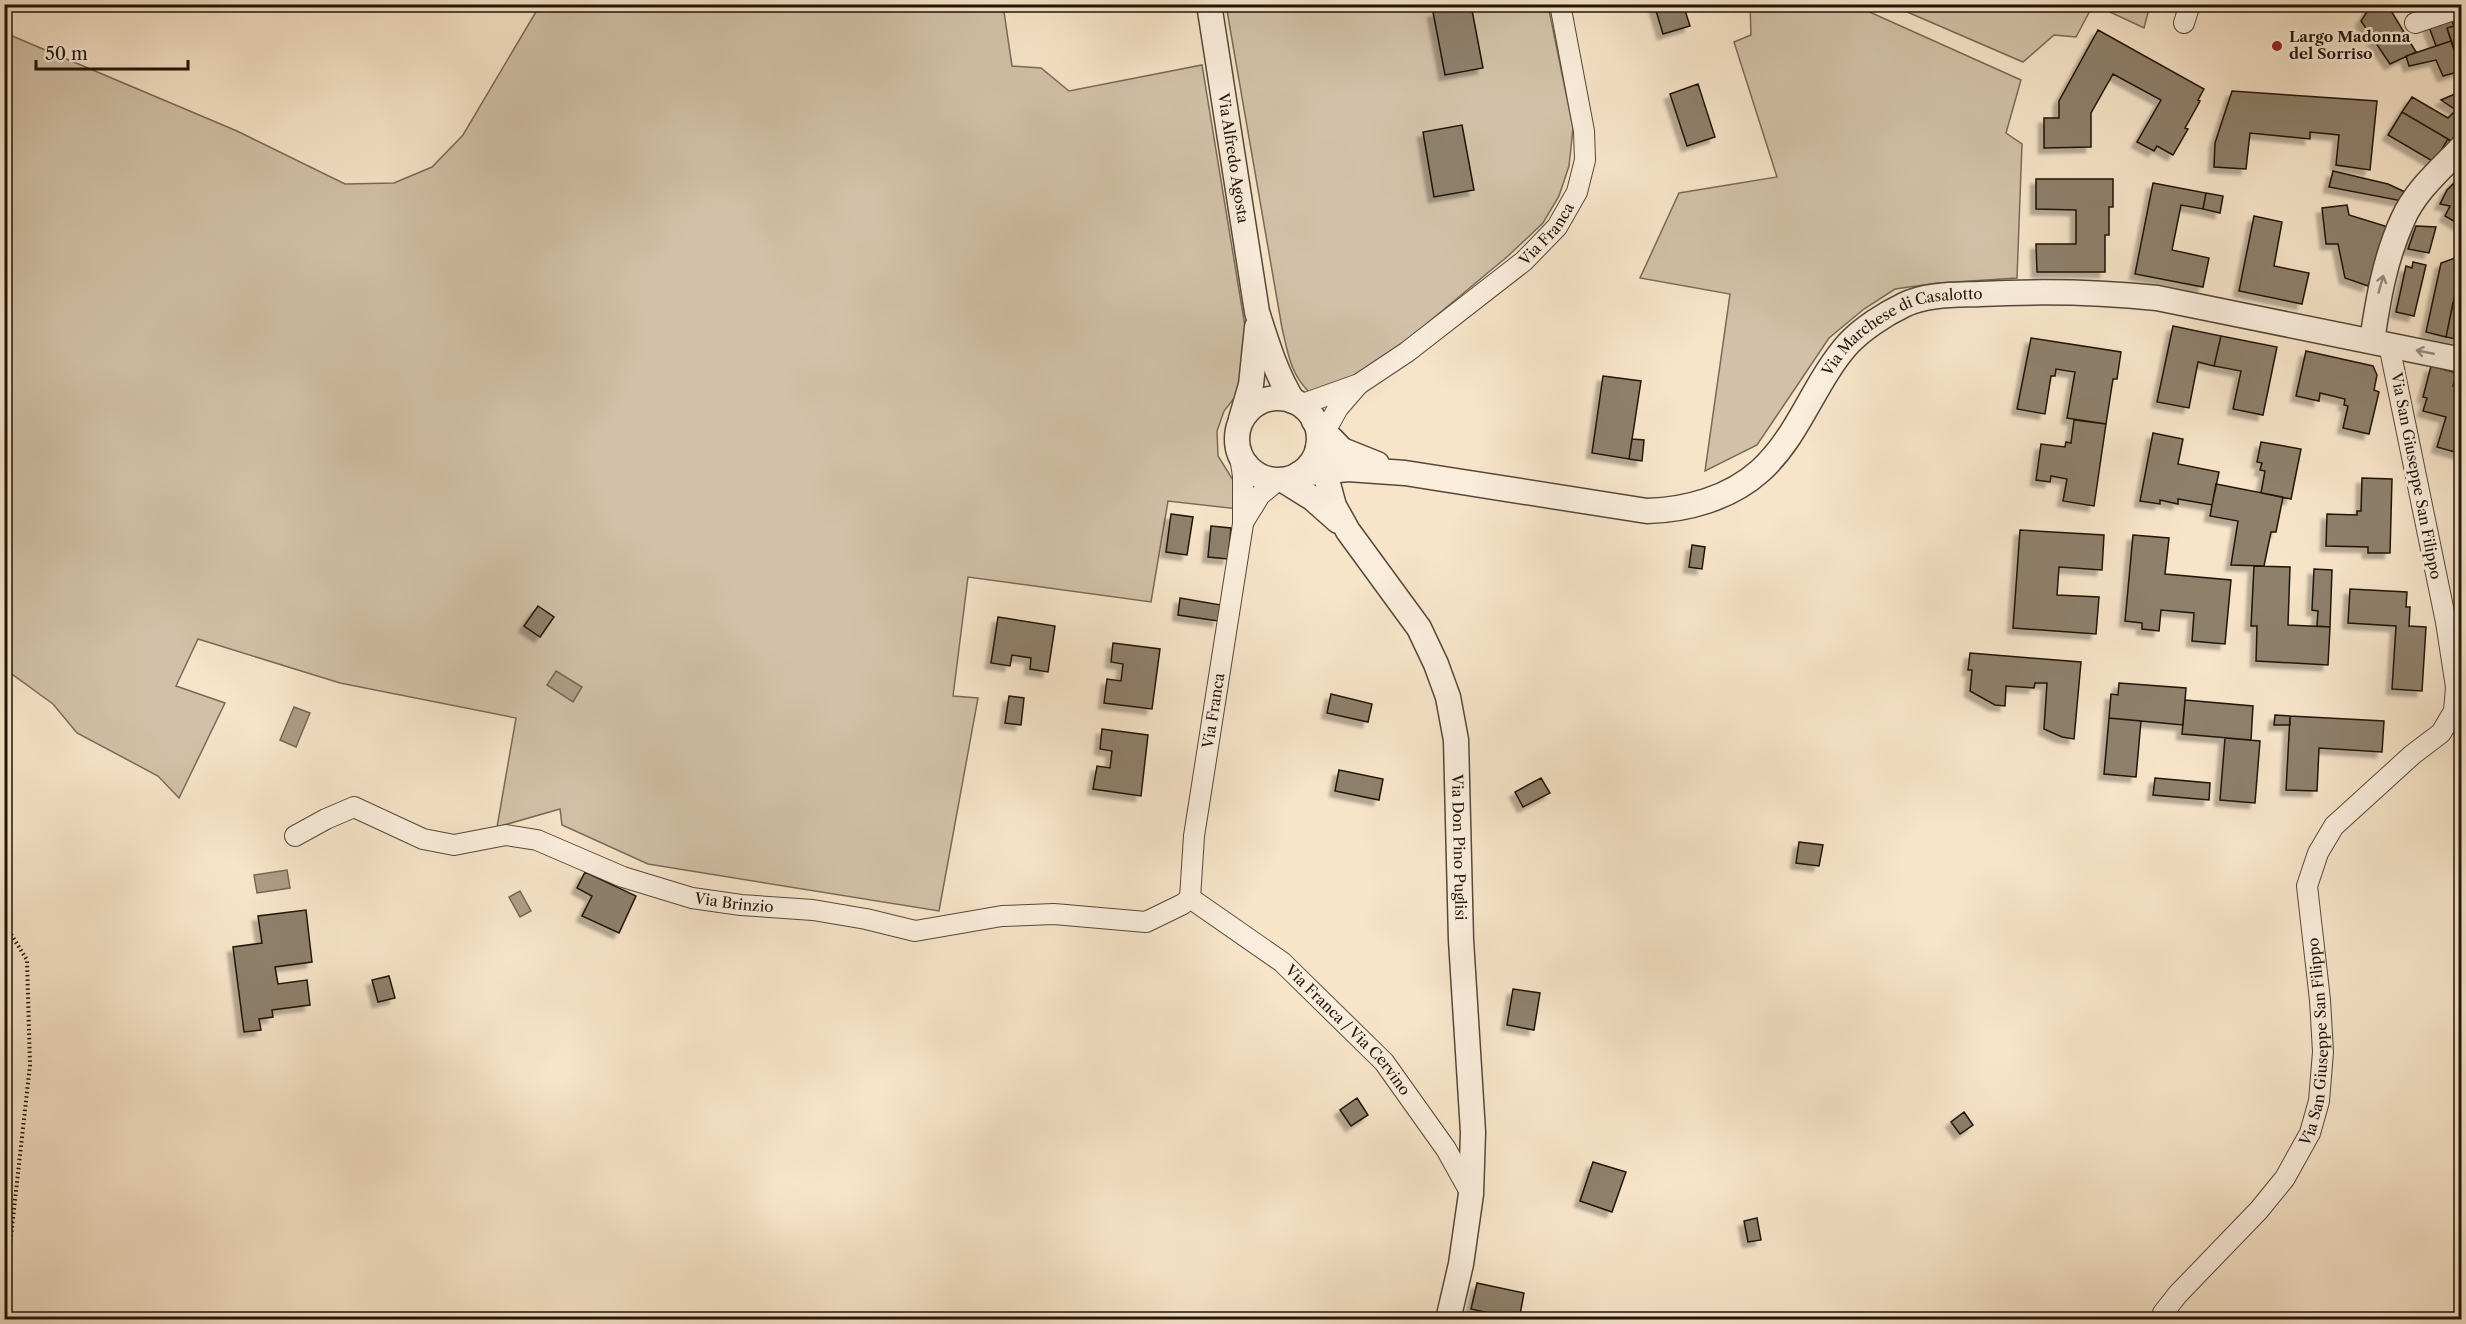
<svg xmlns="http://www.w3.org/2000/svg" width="2466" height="1324" font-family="'Libre Caslon Text',serif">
<defs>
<filter id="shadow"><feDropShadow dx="-5.5" dy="5.5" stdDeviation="1.5" flood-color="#0004"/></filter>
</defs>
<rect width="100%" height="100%" fill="#f7e4c9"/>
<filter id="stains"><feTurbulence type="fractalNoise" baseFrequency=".00333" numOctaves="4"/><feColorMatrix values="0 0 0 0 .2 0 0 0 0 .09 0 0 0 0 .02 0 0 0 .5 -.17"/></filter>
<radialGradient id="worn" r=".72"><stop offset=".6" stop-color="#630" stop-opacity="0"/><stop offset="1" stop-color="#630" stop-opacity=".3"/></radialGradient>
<path fill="#d2c1a8" stroke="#786a58" stroke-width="1.5" d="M540,5H1003L1012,66L1041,68L1069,91L1202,65L1251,363L1246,383L1224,411L1217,431L1218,456L1238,488V509L1168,501L1151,602L968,577L953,696L978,698L939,911L648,864L562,825L560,809L497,827L516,718L340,683L198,639L176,686L225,703L179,798L158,776L77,733L53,704L5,669V33L237,131L345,184L394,183L432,167L463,135Z
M1226,5H1548L1573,128L1569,166L1559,196L1543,223L1508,256L1359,380L1309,392C1290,373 1288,353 1282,328Z
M1750,5H1854L2021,80L2006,133L2022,144L2017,278L1938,283L1895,289L1864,309L1829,338L1757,445L1705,471L1730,294L1640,278L1679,193L1777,177L1734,42L1751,35Z
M1891,5H2093L2076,37L2054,35L2023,62Z
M2095,5L2150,4V5L2144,28Z"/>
<path fill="#ae9d87" stroke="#756654" stroke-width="1.5" d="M556,671L582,687L573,702L547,685Z
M294,707L310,713L296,747L280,740Z
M287,870L290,888L257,893L254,875Z
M520,891L531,911L520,917L509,897Z"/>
<path fill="#8f806c" stroke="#1f1408" stroke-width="1.5" filter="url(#shadow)" d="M1654,4H1683L1690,26L1663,34Z
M2372,4H2387L2416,52L2390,64L2361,21Z
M2423,4H2452L2439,10L2432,7L2424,9Z
M1471,5L1483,68L1445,75L1433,12Z
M2451,17L2454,26L2447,28L2451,41L2436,46L2428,24Z
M2462,24V71L2447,28Z
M2098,30L2204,89L2198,100L2200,101L2185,128L2188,129L2173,155L2157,146L2154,151L2137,142L2161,100L2113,74L2091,113V147L2044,148V118H2059V101Z
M2451,41L2461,71L2443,76L2436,60L2409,66L2406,56Z
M1698,84L1715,137L1687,146L1670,94Z
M2232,91L2377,101L2370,170L2336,165L2339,135L2310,132V139L2250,133L2246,169L2214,167L2215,143Z
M2462,91V114L2441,100Z
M2412,97L2448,118L2456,110L2462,114V132L2453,142L2402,112Z
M2402,112L2448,139L2434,162L2388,135Z
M1462,125L1474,190L1434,197L1423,132Z
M2333,171L2388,184L2405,192L2402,201L2329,187Z
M2462,175V226L2445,216L2450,206L2440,204L2447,190Z
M2036,179H2113V207H2109V235H2105V272H2037L2036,244H2076V210L2036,209Z
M2153,183L2206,193L2203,209L2181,205L2172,250L2209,258L2203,287L2135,274Z
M2206,193L2223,196L2220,213L2203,209Z
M2347,205L2349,215L2388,227L2368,286L2345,278L2338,244H2326L2322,208Z
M2254,216L2282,222L2274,266L2309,273L2302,304L2239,291Z
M2416,226L2436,227L2429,253L2408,249Z
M2455,258L2462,261L2446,337L2426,332L2441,263Z
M2413,262L2426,265L2414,316L2396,312L2406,266L2412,268Z
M2453,303L2462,305V340L2446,337Z
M2173,326L2221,336L2214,366L2198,362L2189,408L2157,402Z
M2221,336L2277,347L2263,415L2233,409L2241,371L2214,366Z
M2031,338L2121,352L2117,379H2113L2106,424L2067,418L2075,372L2056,369L2055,376H2051L2045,414L2017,409Z
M2306,351L2373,366L2377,375L2374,390L2379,392L2369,434L2343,428L2348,406L2344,405L2345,399L2320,393L2319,401L2296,396Z
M2431,366L2457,373L2453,386L2462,389L2460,433L2462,454L2437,447L2446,417L2423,411L2427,398L2423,397Z
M1603,376L1641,381L1629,459L1592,453Z
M2074,420L2106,424L2094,506L2063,501L2067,479L2051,476L2050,482L2036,480L2041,444L2065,447L2066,442L2071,443Z
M2153,433L2183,439L2178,464L2219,472L2212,505L2178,499V504L2160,500V504L2140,501Z
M1632,439L1644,440L1642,461L1629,459Z
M2261,442L2301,449L2291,499L2261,493L2265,471L2260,470L2262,463L2257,462Z
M2362,478L2392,479L2390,553H2368V547L2326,546L2327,514L2357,515V511H2361Z
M2216,484L2283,497L2276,532H2271L2264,566L2231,565L2238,521L2210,516Z
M1171,514L1193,517L1187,555L1166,552Z
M1211,526L1231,528L1228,559L1208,557Z
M2020,530L2104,535L2102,570L2059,567L2057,595L2099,597L2096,634L2013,628Z
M2133,535L2169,538L2165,574L2231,580L2225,644L2192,641L2194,613L2161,610L2159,631L2142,629V623L2125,621Z
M1692,545L1705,547L1702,569L1689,567Z
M2254,566L2290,567L2288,625L2330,627L2328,665L2256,661L2257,626H2251Z
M2314,569L2332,570L2330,627L2317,626L2318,611L2312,610Z
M2350,589L2407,592L2406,607H2410L2409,626L2426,627L2422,691L2392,689L2396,626L2348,623Z
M1180,598L1221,605L1218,621L1178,615Z
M538,606L554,617L540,637L524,626Z
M998,617L1055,626L1048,672L1030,669L1031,658L1012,655L1010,666L991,663Z
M1113,643L1160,649L1152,709L1104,703L1107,679L1121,681L1123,664L1111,662Z
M1970,653L2081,662L2074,739L2062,737L2044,729L2047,683H2035L2034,688L2006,686L2005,706L1995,705L1970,691L1972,670H1968Z
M2119,683L2186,688L2183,725L2109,718L2111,694L2118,695Z
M1331,694L1372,704L1368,722L1327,713Z
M1009,696L1024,698L1021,725L1005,723Z
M2185,700L2253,706L2251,740L2182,734Z
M2275,715L2290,716V725H2274Z
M2290,716L2384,721L2382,752L2319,748L2317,791L2286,790Z
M2109,718L2141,721L2136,777L2104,774Z
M1102,729L1148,735L1141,796L1093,789L1097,766L1110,768L1112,751L1100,749Z
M2225,738L2260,741L2255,803L2220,800Z
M1339,770L1383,779L1379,800L1335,791Z
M1541,778L1550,793L1523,807L1515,792Z
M2155,778L2210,783L2209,800L2153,795Z
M1799,842L1823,845L1819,866L1796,863Z
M585,872L636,896L619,933L582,916L592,896L577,888Z
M306,910L312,962L275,967L278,984L307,980L310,1005L272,1010L273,1017L259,1019L261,1030L244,1032L233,947L262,943L258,916Z
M389,976L395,998L378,1002L372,980Z
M1513,989L1540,993L1534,1030L1507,1025Z
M1357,1098L1368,1115L1351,1126L1340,1110Z
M1964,1112L1973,1125L1960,1134L1951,1122Z
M1593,1162L1626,1172L1612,1212L1580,1201Z
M1757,1218L1761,1240L1748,1242L1744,1221Z
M1477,1283L1524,1293L1519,1320L1471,1309Z"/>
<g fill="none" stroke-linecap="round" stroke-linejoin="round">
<g stroke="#554838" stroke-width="22">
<g id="minor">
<path d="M2184,23L2190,4"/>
<path d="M2415,23L2462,7"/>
<path id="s1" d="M1300,405L1359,384L1407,352L1524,261L1557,227L1577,192L1585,160L1584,131L1560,4"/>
<path d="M1319,442L1338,408L1358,385"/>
<path d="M1244,521L1260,495L1277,481"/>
<path id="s2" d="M295,836L326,819L354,807L423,839L454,845L506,835L537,840L623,877L692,898L741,905L813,910L866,919L915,931L1002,916L1054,914L1146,922L1183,904L1190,898"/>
<path id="s3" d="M1190,898L1194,836L1243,524V476L1240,457"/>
<path id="s4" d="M1190,898L1282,962L1384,1062L1446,1149L1471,1194"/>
<path id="s5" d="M2161,1320L2163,1313L2178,1294L2259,1210L2285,1178L2310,1133L2319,1101L2323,1052L2320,1000L2307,886L2318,853L2334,826L2412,755L2441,733L2454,711L2456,687L2446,622L2389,345"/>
</g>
</g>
<g stroke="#554838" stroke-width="27">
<g id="tertiary">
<path id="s6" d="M1209,4L1257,312C1267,343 1276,374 1293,401"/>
<path d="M2372,341C2378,300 2385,258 2403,219C2415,191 2441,169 2462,147"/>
<circle cx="1278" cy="439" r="41"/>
<path d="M1241,419L1251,385L1257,327"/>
<path d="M1314,421L1342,450L1377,464"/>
<path id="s7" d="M1318,447L1334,506L1348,531L1419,628L1436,664L1448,697L1456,740L1461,940L1473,1132L1471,1194L1461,1264L1448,1320"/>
<path id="s8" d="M1299,474L1348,469L1405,473L1647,511C1687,510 1730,498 1760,471C1799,436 1814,382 1848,344C1862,329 1885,314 1904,305C1926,294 1956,295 1980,294C2039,291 2098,292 2157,298L2462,360"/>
<path d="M1283,480L1312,498L1338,521"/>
</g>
</g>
<path stroke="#1f1408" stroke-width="4" stroke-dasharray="1.5 3" stroke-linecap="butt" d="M4,923L27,960L30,1065L4,1299"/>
<use href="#minor" stroke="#faeddc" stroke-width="20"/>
<use href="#tertiary" stroke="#faeddc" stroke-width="24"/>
</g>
<defs><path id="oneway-shaft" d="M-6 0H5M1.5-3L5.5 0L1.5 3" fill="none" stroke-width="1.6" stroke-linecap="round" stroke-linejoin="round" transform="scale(1.5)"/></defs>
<g stroke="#978b7d">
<use href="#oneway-shaft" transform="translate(2381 284) rotate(-74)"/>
<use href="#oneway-shaft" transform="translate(2425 352) rotate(-169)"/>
</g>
<circle fill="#8f2418" stroke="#faeddc" stroke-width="2" cx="2277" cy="46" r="6"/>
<g text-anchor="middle" stroke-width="5" stroke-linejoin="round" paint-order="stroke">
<g font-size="15" font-weight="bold" fill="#1f1408" stroke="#faeddc" text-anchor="start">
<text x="2289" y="42">Largo Madonna<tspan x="2289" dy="17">del Sorriso</tspan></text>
</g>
<g font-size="15" fill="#1f1408" stroke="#faeddc">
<text dy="5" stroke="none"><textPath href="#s6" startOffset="156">Via Alfredo Agosta</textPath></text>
<text dy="5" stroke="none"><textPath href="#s1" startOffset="304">Via Franca</textPath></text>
<text dy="5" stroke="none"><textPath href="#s8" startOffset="684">Via Marchese di Casalotto</textPath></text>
<text transform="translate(2416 476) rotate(79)" y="5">Via San Giuseppe San Filippo</text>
<text dy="5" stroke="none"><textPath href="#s3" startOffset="189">Via Franca</textPath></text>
<text dy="5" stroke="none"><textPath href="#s7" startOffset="436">Via Don Pino Puglisi</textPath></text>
<text dy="5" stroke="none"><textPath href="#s2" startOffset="466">Via Brinzio</textPath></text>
<text dy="5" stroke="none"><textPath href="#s4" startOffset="207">Via Franca / Via Cervino</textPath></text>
<text dy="5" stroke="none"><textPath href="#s5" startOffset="333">Via San Giuseppe San Filippo</textPath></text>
</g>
</g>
<rect width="2466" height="1324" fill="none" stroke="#f7e4c9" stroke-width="24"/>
<rect x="6" y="6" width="2454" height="1312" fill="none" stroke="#1f1408" stroke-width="3"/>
<rect x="12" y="12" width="2442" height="1300" fill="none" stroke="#1f1408" stroke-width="1.5"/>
<path d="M36 60v9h152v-9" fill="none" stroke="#1f1408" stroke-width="3"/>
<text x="45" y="60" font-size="18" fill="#1f1408" stroke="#faeddc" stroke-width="4.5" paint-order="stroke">50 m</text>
<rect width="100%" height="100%" filter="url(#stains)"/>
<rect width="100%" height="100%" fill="url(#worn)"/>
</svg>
